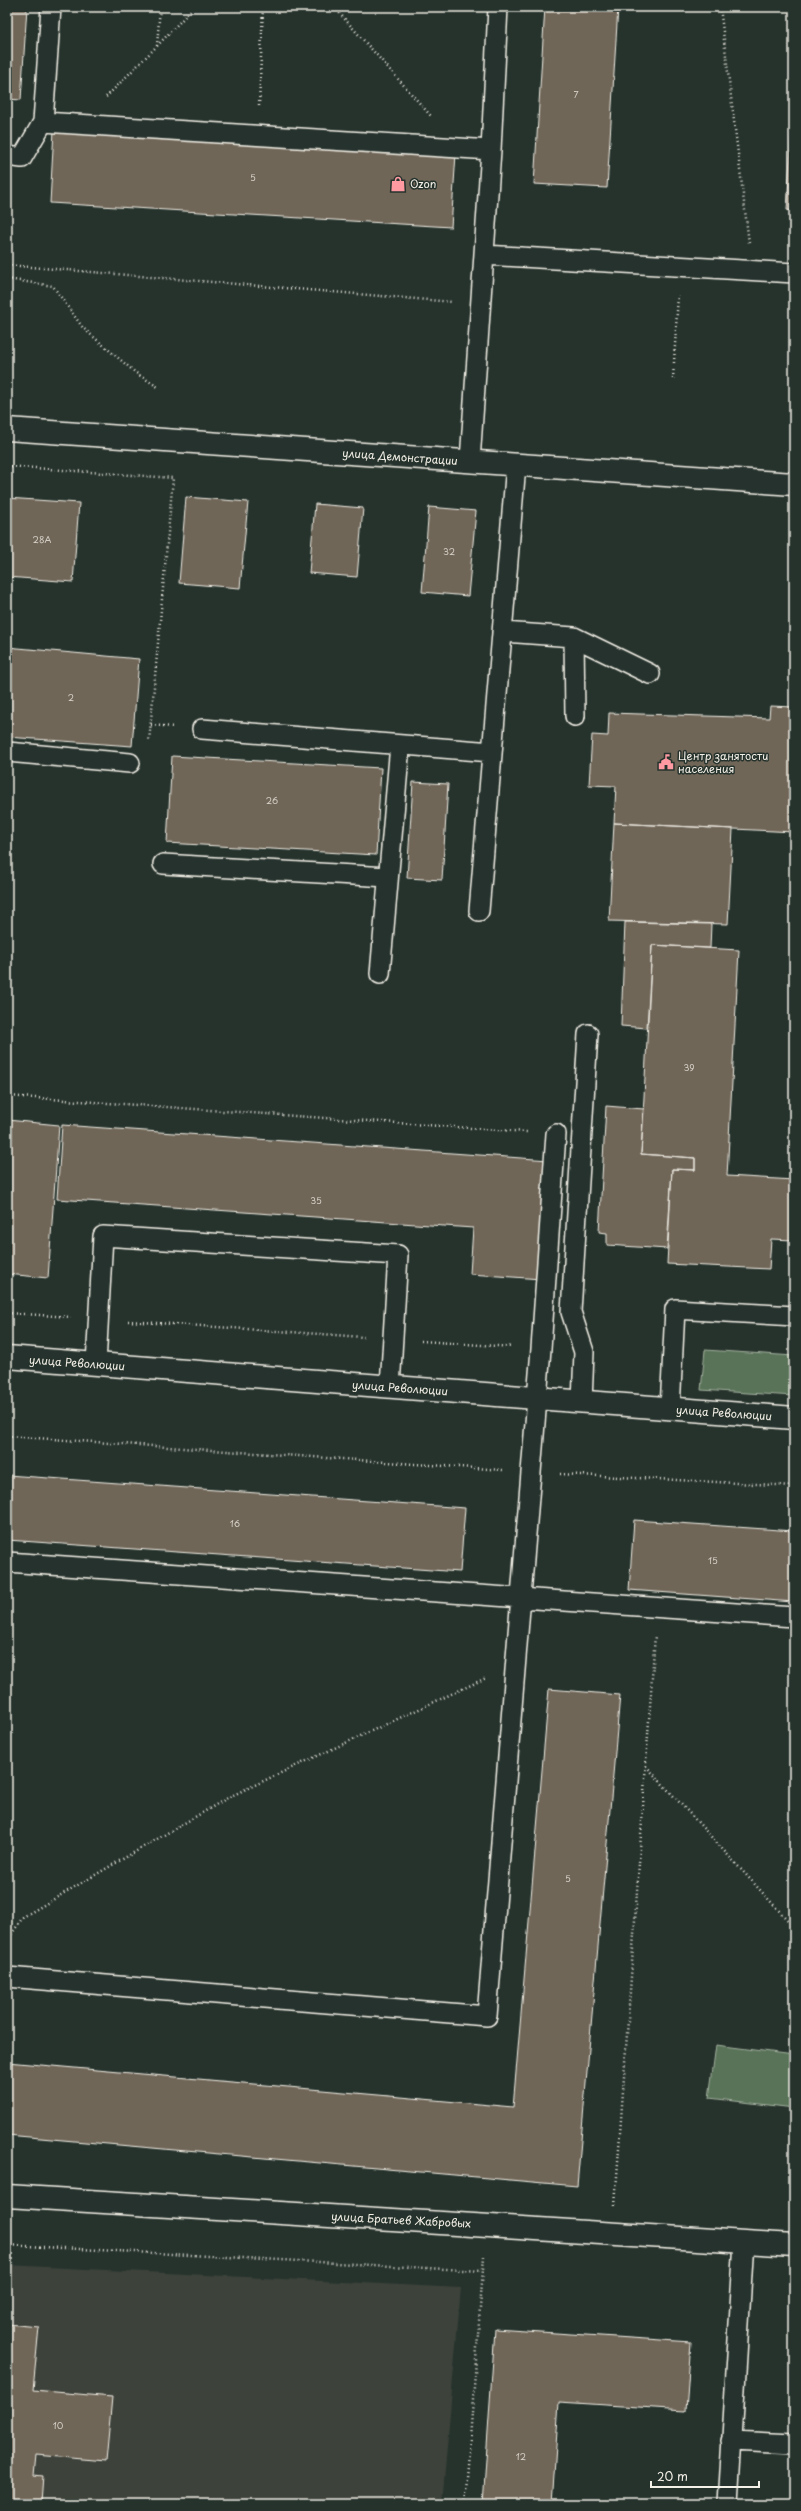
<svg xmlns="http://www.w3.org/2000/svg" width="801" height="2511" font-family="'Playpen Sans',sans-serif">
<rect width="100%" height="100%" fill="#26332d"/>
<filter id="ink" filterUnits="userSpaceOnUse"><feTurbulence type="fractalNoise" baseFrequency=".025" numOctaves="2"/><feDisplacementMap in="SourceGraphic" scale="8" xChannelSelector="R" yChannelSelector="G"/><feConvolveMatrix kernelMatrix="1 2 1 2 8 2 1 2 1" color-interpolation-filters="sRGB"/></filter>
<g filter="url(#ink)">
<path fill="#3c423a" d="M7,2265L461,2288L442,2504H7Z"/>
<path fill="#597359" stroke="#a6b2a0" d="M705,1350L794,1356V1396L701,1390Z
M716,2045L794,2055V2108L709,2098Z"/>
<path fill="#6f6658" stroke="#f4f1e8" d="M7,7H27L21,100L7,99Z
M545,7H618L607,188L534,184Z
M794,88V211L787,210Z
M54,130L456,154L451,227L50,203Z
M186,497L248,502L240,588L179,583Z
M7,498L79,503L73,582L7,577Z
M315,504L363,508L357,577L309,573Z
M429,507L476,511L468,596L422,592Z
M7,647L139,659L132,746L7,737Z
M770,706L794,707V832L614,823L616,786L589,785L592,735L608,736L609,713L769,718Z
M172,756L381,768L376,855L167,843Z
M413,782L448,784L442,880L407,878Z
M614,823L733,829L728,924L609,921Z
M625,922L711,924L710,948L652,945L647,1028L621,1026Z
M652,945L739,950L727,1176L794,1180V1240L771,1239L769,1269L667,1264L672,1169L695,1170V1158L641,1154Z
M606,1106L644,1109L641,1154L695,1158V1170L672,1169L667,1249L607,1245V1233L599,1232Z
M7,1120L59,1125L48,1278L7,1274Z
M62,1125L549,1160L541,1279L470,1274L473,1228L57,1199Z
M7,1475L465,1508L460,1572L7,1540Z
M634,1520L794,1531V1602L629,1590Z
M549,1689L620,1695L577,2186L7,2135V2062L513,2107Z
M7,2324L39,2327L33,2390L112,2397L106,2461L36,2455L34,2475L43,2476L41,2504H7Z
M495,2329L691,2342L686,2410L559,2402L552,2504H483Z"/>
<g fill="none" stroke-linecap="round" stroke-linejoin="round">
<g stroke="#f4f1e8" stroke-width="22">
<path id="service" d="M43,122L491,150L470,461
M491,150L498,7
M7,156L22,158L43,122L51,7
M484,255L794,273
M502,632L574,637L575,716
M574,637L650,674
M202,729L492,752
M7,752L130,763
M163,864L388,877
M479,911L516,464
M380,974L400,745
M96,1364L103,1236L398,1255L390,1387
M582,1402L584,1352L571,1312L588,1034
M670,1409L675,1309L794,1316
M7,1562L794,1617
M7,1977L487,2016L541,1349L556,1134
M731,2441L794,2444
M728,2504L744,2241"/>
</g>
<g stroke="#f4f1e8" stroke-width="25">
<path id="minor" d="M7,429L794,484
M7,1357L794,1418
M7,2196L794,2245"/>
</g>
<path stroke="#f4f1e8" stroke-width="2.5" stroke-dasharray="1 3" stroke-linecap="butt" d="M334,7L431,116
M720,7L749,243
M157,46L194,7
M106,97L157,46L160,7
M259,106L263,7
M7,265L453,302
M7,279L53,286L83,328L136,373L158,387
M673,379L678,295
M7,466L173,478L149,742
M151,725L174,727
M7,1096L527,1132
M7,1313L71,1317
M128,1321L364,1337
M421,1341L512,1347
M7,1436L503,1470
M560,1474L794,1486
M646,1766L794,1927
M7,1941L23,1917L231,1796L486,1678
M615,2205L655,1635
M7,2245L482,2271
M465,2504L484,2256"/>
<use href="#service" stroke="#26332d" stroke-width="19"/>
<use href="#minor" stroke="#26332d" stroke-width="22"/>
</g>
</g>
<defs>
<g id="shop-bare" transform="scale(1.2)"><path d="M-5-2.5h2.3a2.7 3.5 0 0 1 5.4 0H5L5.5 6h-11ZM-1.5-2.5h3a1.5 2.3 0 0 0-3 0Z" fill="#ff9aa2" stroke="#26332d" stroke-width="2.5" paint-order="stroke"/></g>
<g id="civic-bare" transform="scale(1.2)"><path d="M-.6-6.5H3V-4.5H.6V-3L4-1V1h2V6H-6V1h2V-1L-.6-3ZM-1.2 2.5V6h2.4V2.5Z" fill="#ff9aa2" stroke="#26332d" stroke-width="2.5" paint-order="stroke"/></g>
</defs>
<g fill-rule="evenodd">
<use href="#shop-bare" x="398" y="184"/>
<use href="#civic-bare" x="666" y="762"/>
</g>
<g text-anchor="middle" stroke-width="3" stroke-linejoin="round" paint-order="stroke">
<g font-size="9" fill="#d3cec4">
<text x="576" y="98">7</text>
<text x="253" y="181">5</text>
<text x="42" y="543">28А</text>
<text x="449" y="555">32</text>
<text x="71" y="701">2</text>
<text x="272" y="804">26</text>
<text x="689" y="1071">39</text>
<text x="316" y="1204">35</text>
<text x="235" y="1527">16</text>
<text x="713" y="1564">15</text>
<text x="568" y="1882">5</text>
<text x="58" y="2429">10</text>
<text x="521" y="2460">12</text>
</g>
<g font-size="11" fill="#f4f1e8" stroke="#26332d" text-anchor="start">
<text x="410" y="188">Ozon</text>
<text x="678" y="760">Центр занятости<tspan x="678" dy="13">населения</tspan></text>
</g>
<g font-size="11" fill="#f4f1e8" stroke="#26332d">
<text transform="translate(400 457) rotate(4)" y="4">улица Демонстрации</text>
<text transform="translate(77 1363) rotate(4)" y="4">улица Революции</text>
<text transform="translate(400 1388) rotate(4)" y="4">улица Революции</text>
<text transform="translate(724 1413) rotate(4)" y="4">улица Революции</text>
<text transform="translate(401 2220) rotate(3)" y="4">улица Братьев Жабровых</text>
</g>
</g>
<rect width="801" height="2511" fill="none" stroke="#26332d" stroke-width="24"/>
<rect x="12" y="12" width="777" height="2487" fill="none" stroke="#f4f1e8" stroke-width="1.5" filter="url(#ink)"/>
<path d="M651 2481v6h108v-6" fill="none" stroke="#f4f1e8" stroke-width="2"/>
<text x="657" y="2481" font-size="12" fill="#f4f1e8" stroke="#26332d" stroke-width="3" paint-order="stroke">20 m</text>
</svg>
